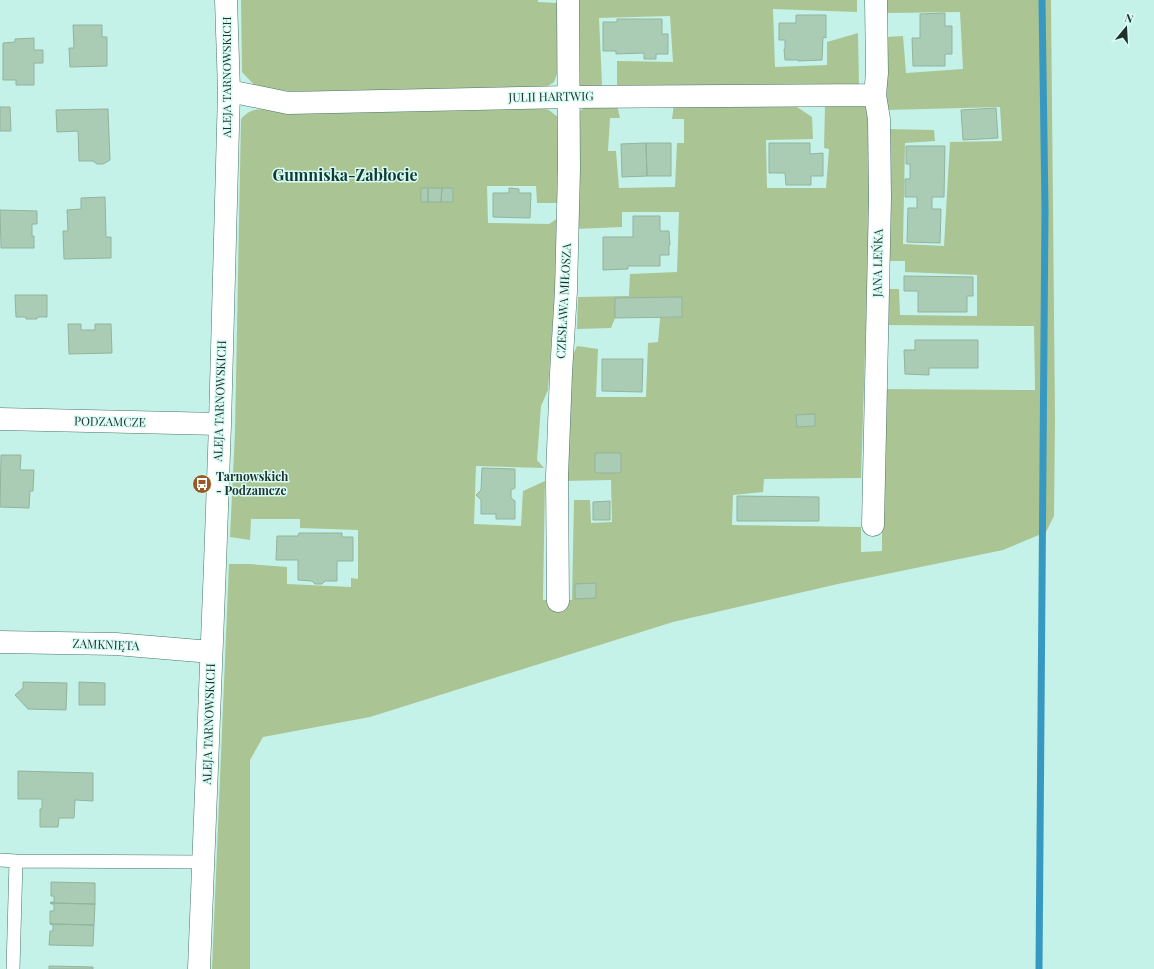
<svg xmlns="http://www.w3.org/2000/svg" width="1154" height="969" font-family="'Playfair Display',serif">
<rect width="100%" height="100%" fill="#c5f2e8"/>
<path fill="#aac494" d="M241,0H538V2L558,3L560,66L554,82L540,91L398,94L259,90L242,72Z
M578,0H857V12L773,9L775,67L827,65V42L858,33L859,87L619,91L617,84V61L673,62L670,16L599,18L602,84L598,89H579Z
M886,0H1051L1055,419L1054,516L1046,532L1003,550L838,584L673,622L370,717L263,737L250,760V969H212L229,564H249L287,567V584L351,587V578L358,579V530L300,528V519H251L250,540L230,537L235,432L241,119C251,107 260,109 275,110L533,105L549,110L560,119L561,146L557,178L558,203H537L536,186H487L488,223L549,224L558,218V254L548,390L541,406L537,460L544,468L476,466L474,524L521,526L523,491L545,481L543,600H572L574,500H590L591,523L612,522L611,480L563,481L572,357L577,346L598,349L596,397H646L648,343L658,342L660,318L682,317L681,297L615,298V318L611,328L577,329L578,297L629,296L630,274L677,272L679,212H622V227L575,229V117C589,99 597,104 617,105L620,118H610L608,151H616L619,188L675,187L677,143H684V119H672L674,104L788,101L812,117L813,139L766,140L767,188H826L829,149L824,148L825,106L858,105L867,107L871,122L870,198L861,478L764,479L763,492L733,495L732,525L861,527V552L882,551V389L1035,390L1034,326L885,325V289H899L900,315L977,316V275L905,272V261H885L887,129L934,130L935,141L905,143L903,244L944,246L950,142L1002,141L1000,107L887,110L886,37L903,36L906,73L963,69L960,12L887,13Z"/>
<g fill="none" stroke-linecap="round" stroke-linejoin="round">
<path stroke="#3799c2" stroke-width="7" d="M1039,969L1045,209L1042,0"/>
</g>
<path fill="#aaccb5" stroke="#92b39d" d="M945,13V26H952V54H946L945,55V66H913L912,38H920V14Z
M796,15H826V38L823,37L822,60L798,61V60H785L784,49L785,48V40H779V23H796Z
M617,19H662V34H668V54H656V59H644V53L616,54V51H603V22H617Z
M73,25H102V37H107V66L70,67L69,48H74Z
M34,38V50H43V63H34V85H16V80H3V43L15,42V39Z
M0,107H10L11,131H0Z
M996,108L998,138L963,140L961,110Z
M108,109L110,160L103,164H97L93,161H79L78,131L57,132L56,110Z
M646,143L647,176L622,177L621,144Z
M646,143H671V176H647Z
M769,143H810V154L823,153V176H811V185H786L785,173H769Z
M906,146H945L944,197H932V209H941L940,243L907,242L908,208H917V197H905V179H910V164H906Z
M421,188H428V202H421Z
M428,188H442L441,202H428Z
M442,188H453V202H441Z
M509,188L519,189V193H531L530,218L493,217V193H509Z
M105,197L106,237H111V258L64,259L63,231H68L67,210L81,209V198Z
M0,210L37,211V224H32V236H34V248H1Z
M633,216H660V231H669L670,245H669V255H660V266H628V269L603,270V237H633Z
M904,276L973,277V296H967V312H918V291H904Z
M15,295H47V317H37V319H26V317H16Z
M682,297V317L615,318V298Z
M68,324H81V330H95V324H111L112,353L69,354Z
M915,340H978V368H929V375L905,374L904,350H915Z
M602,359H643L642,392L602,391Z
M815,414V426L797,427L796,415Z
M595,453H621V473H595Z
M1,455H21L20,470H34L33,491H30L29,508L0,507Z
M482,468L515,469V488L511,490V498L515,501V519H496V514H481V500L476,495L481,490Z
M737,496L819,497V521H737Z
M610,501V520H593V502Z
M299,533H342V537H353V561H337V581H325L322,584H315L312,581L298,580V560H276L277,536H298Z
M596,583V598L575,599V584Z
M23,682L67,683L66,710L28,709L15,695L23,688Z
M79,682L105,683V705H79Z
M18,771L93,773V801L75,800L74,818H59L58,827H40V809H42V799H18Z
M51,882L95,883V904L50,903L51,902H54V896H51Z
M50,903L95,904L94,925L50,924V911H54V904H51Z
M50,924L94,925L93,946L49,945L50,931H53V925Z
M49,966L93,967V969H49Z"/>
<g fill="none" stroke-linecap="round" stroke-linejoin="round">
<g stroke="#4a746b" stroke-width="14">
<path id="lane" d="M0,860L16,861
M13,969L16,861L203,862"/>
</g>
<g stroke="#4a746b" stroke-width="23">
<path id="street" d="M229,91L288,103L569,97L875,95
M0,419L220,424
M873,525L880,198L879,119L875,95L877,73L876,0
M558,601L557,476L561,373L566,291L569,169L568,0
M0,642L116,644L211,652
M199,969L215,565L220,424L229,91L226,0"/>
</g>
<use href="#lane" stroke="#fff" stroke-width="13"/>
<use href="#street" stroke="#fff" stroke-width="22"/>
</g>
<defs>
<g id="bus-disc" transform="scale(1)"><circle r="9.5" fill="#9a5924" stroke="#d9fdf5"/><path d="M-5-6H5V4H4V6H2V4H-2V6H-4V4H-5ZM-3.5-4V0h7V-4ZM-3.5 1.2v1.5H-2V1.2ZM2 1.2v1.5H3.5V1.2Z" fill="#fff"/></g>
</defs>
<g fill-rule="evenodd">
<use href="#bus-disc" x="202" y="484"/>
</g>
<g text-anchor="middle" stroke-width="3" stroke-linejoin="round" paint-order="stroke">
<g font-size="12" fill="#1f302d" stroke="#d9fdf5">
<text transform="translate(227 77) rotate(-90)" y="4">ALEJA TARNOWSKICH</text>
<text transform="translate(551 97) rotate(-1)" y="4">JULII HARTWIG</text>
<text transform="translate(878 263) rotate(-89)" y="4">JANA LEŃKA</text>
<text transform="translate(564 301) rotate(-87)" y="4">CZESŁAWA MIŁOSZA</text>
<text transform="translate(220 401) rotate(-88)" y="4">ALEJA TARNOWSKICH</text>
<text transform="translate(110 422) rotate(1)" y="4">PODZAMCZE</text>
<text transform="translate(106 645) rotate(2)" y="4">ZAMKNIĘTA</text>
<text transform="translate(209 724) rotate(-88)" y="4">ALEJA TARNOWSKICH</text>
</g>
<g font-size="12" font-weight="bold" fill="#1f302d" stroke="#d9fdf5" text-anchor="start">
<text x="216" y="481">Tarnowskich<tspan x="216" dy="14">- Podzamcze</tspan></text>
</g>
<g font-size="16" font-weight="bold" fill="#0f3a33" stroke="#d9fdf5">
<text x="345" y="181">Gumniska-Zabłocie</text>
</g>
</g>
<g transform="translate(1126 28) rotate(18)" stroke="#d9fdf5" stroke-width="3" paint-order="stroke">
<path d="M0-3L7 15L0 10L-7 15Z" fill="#1f302d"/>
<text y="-6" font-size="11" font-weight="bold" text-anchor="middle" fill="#1f302d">N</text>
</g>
</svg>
